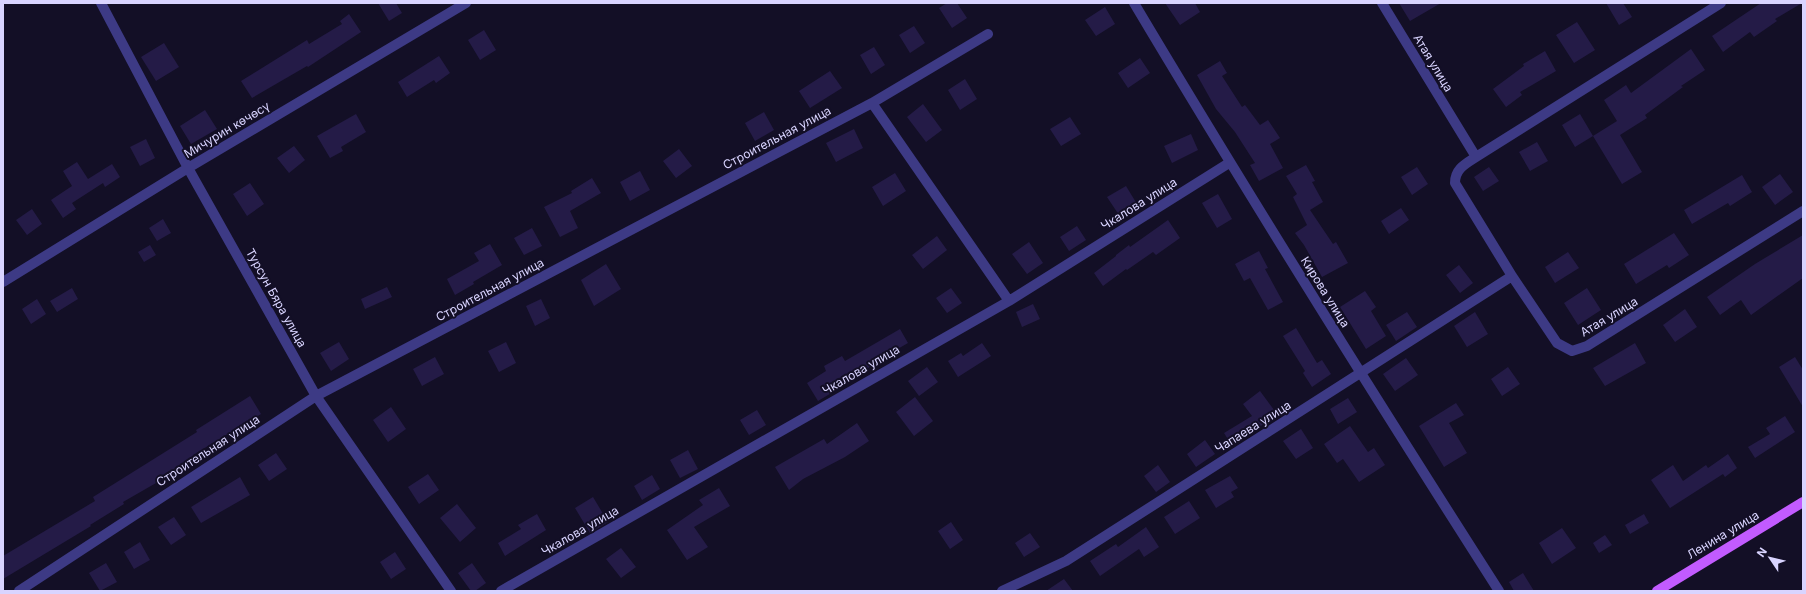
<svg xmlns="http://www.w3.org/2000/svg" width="1806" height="594" font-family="Inter,sans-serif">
<rect width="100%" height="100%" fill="#130f26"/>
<path fill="#241b47" d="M378,3H396L402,13L389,21Z
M947,3H957L967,18L952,28L939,8Z
M1165,3H1195L1200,12L1180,25Z
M1399,3H1441L1410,21Z
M1606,3H1623L1632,17L1619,25Z
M1761,3H1802L1775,19L1777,21L1754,37L1750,32L1723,52L1712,36Z
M1105,7L1115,24L1096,36L1085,20Z
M349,14L361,32L308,67L307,66L252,98L241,81L307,40L309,44L342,24L340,21Z
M1577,22L1595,50L1574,63L1556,35Z
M914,26L925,43L910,53L899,35Z
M484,30L496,50L480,60L468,40Z
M164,43L179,67L156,81L141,57Z
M874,47L885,65L871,74L860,55Z
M1691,49L1705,70L1681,86L1683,87L1645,115L1647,118L1620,135L1642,172L1622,184L1593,136L1617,121L1604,100L1626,85L1631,93Z
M1545,51L1556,71L1520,92L1522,95L1506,107L1493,89L1524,66L1523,64Z
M439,56L450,73L436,83L434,80L407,97L398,82Z
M1140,58L1150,73L1128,88L1118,73Z
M1220,61L1227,73L1222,76L1242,107L1245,105L1260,125L1268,120L1280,138L1270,144L1283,168L1259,181L1250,165L1255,163L1235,132L1216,109L1197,75Z
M830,71L842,88L810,108L799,91Z
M965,79L977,99L960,110L948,90Z
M923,104L942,130L926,142L907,117Z
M205,110L217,129L191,144L180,126Z
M764,112L774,130L755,141L745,123Z
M356,114L366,132L341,147L343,151L330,158L317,136Z
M1580,114L1593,136L1575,147L1562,125Z
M1070,117L1081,134L1061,146L1050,129Z
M854,129L863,148L836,162L826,143Z
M1191,134L1198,150L1172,163L1164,146Z
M146,139L155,158L140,166L130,147Z
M1537,142L1548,161L1530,171L1519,152Z
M294,146L305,160L289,173L277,158Z
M679,149L692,166L676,178L663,161Z
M77,162L88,179L112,164L120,177L105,187L103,183L72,203L76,209L63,218L51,200L72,186L63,171Z
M1306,165L1315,181L1312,182L1323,202L1310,210L1333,244L1336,242L1348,263L1322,277L1304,245L1295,233L1307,225L1293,197L1297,194L1286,176Z
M1417,167L1428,184L1412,195L1401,177Z
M1489,167L1499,181L1483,191L1474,177Z
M640,171L650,190L630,201L620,182Z
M895,173L906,191L883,206L872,187Z
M1780,174L1793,192L1775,205L1762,187Z
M1742,175L1752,192L1730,206L1728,203L1692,224L1684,210Z
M592,178L601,193L570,211L578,228L560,237L544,207L572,193L571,191Z
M250,183L264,204L247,216L233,194Z
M1126,186L1137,204L1119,215L1107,197Z
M1218,194L1232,219L1217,228L1202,203Z
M1401,208L1409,220L1389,234L1381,221Z
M32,209L42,224L27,235L16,220Z
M163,219L171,233L157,241L149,228Z
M1168,220L1180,238L1156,255L1153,252L1127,270L1126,269L1103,286L1094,273L1116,256V255L1129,245L1130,247Z
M1077,226L1086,240L1069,251L1060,237Z
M532,228L542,246L524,255L514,238Z
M1674,233L1689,255L1669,268L1667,265L1636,284L1624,264Z
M1803,235V278L1751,315L1741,300L1720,315L1707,297L1755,264Z
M937,236L947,250L923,269L912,255Z
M1029,242L1043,263L1027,274L1012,254Z
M490,244L502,265L473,282L474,284L455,295L447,279L479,261L474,253Z
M150,245L156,255L144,262L138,252Z
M1259,251L1268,268L1265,269L1283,302L1268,310L1250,278L1244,281L1235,264Z
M1568,252L1579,268L1555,283L1545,267Z
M606,264L621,289L594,306L581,280Z
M1459,265L1473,283L1460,293L1446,275Z
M387,287L392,297L365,309L361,299Z
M72,288L78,299L57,312L50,301Z
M951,288L962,303L947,313L936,298Z
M1587,288L1601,310L1578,325L1564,303Z
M1365,291L1376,307L1371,311L1386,336L1366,349L1340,307Z
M37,299L46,314L31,324L22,309Z
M541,299L550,318L535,326L526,306Z
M1033,304L1040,319L1022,327L1016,312Z
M1685,309L1697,327L1675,342L1663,325Z
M1407,312L1417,327L1396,341L1386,325Z
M1475,312L1488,334L1467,347L1454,326Z
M1296,328L1317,363L1322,360L1331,374L1312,387L1303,373L1305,371L1283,336Z
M900,329L908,343L882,358L883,359L853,377L854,379L833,390V392L818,401L807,383L826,371L824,366L842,356L845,361Z
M339,342L349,359L331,371L320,353Z
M506,342L516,363L499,372L488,351Z
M982,343L991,356L958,377L948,361L961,353L963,356Z
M1635,343L1646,363L1605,386L1593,368Z
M435,357L444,374L422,386L413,369Z
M1795,357L1803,370V407L1779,367Z
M1406,358L1418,375L1395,391L1383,374Z
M927,367L938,382L919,396L908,381Z
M1508,367L1520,384L1502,396L1491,379Z
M1260,391L1277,414L1246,437L1235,444H1231L1224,433L1252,416L1243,404Z
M250,396L261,414L193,455L196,460L123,502L124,504L90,525L91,526L3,579V556L95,501L93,497L197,432L196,430Z
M915,397L933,421L914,436L896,412Z
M1348,398L1357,412L1338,424L1330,409Z
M1456,403L1464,415L1449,423L1467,453L1444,467L1419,426Z
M391,407L406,429L388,442L373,420Z
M757,410L766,425L749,435L740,420Z
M1785,416L1795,432L1755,458L1748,447L1770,434L1766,428Z
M857,423L869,441L845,457L803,479L789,490L775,467L824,439L827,444Z
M1350,426L1368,452L1374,448L1385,465L1359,482L1343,459L1337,463L1324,444Z
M1301,429L1313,448L1296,459L1283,441Z
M1205,440L1215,454L1196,467L1187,454Z
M688,450L698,469L680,478L670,460Z
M276,453L287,469L269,481L258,465Z
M1728,454L1737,468L1725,477L1723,474L1670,508L1651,480L1673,465L1683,481L1706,465L1708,468Z
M1158,465L1170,482L1156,492L1144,476Z
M428,474L439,490L419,504L408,487Z
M652,475L660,489L642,500L634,486Z
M1230,476L1238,488L1231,492L1234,497L1216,508L1205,490Z
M240,477L250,495L201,523L191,507Z
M719,488L730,506L694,527L708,547L687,560L667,530L703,505L699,500Z
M593,497L608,522L590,533L575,508Z
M1189,501L1200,518L1175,534L1164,517Z
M457,504L476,528L460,542L440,518Z
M537,514L546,530L505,556L498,543L521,529L518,525Z
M1644,514L1649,523L1630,534L1625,525Z
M174,517L186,535L171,545L158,527Z
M951,522L963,540L950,549L938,531Z
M1146,527L1159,547L1144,557L1139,549L1100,576L1090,561L1116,544L1118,547Z
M1562,528L1576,548L1552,564L1539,543Z
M1030,533L1040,547L1024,557L1015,543Z
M1605,535L1612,545L1599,553L1593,543Z
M140,542L150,560L134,569L124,552Z
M621,548L636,567L621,578L606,559Z
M395,552L406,569L391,579L380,562Z
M106,563L117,582L100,591L89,573Z
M472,563L486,583L475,591H471L458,573Z
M1523,573L1534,591H1514L1509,582Z
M1064,579L1073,591H1046Z"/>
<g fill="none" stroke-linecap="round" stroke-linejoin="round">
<path stroke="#3d3a85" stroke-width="10" d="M101,3L188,168L316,396L451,591
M1134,3C1252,201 1375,397 1499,591
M1382,3L1476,157C1465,164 1455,169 1455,183L1512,276L1557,343L1572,351L1587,346L1803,211
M872,103L1009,301
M1476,157L1721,3
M3,282L188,168L466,3
M19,591L316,396L872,103L988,34
M501,591L1009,301L1229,163
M1002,591L1066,561L1512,276"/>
<path stroke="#c25bff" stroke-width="10" d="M1657,591L1803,502"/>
</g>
<g text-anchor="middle" stroke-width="4" stroke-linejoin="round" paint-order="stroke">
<g font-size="12" fill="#d9d4ff" stroke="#130f26">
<text transform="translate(1433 63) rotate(59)" y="4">Атая улица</text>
<text transform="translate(227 130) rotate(-31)" y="4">Мичурин көчөсү</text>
<text transform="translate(777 138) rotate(-28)" y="4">Строительная улица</text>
<text transform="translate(1139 204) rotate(-32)" y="4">Чкалова улица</text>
<text transform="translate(490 290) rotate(-28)" y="4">Строительная улица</text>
<text transform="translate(1325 292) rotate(58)" y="4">Кирова улица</text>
<text transform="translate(276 298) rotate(61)" y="4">Турсун Бяра улица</text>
<text transform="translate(1609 317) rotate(-31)" y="4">Атая улица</text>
<text transform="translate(861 370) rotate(-30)" y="4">Чкалова улица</text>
<text transform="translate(1253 427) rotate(-32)" y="4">Чапаева улица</text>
<text transform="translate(208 451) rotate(-33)" y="4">Строительная улица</text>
<text transform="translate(580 531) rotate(-30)" y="4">Чкалова улица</text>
<text transform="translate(1723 535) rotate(-31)" y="4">Ленина улица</text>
</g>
</g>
<rect width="1806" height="594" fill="none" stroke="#d9d4ff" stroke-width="8"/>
<g transform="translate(1770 558) rotate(305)" stroke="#130f26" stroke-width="3" paint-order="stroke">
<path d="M0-3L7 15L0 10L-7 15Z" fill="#d9d4ff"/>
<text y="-6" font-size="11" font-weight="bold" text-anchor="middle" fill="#d9d4ff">N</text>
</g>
</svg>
